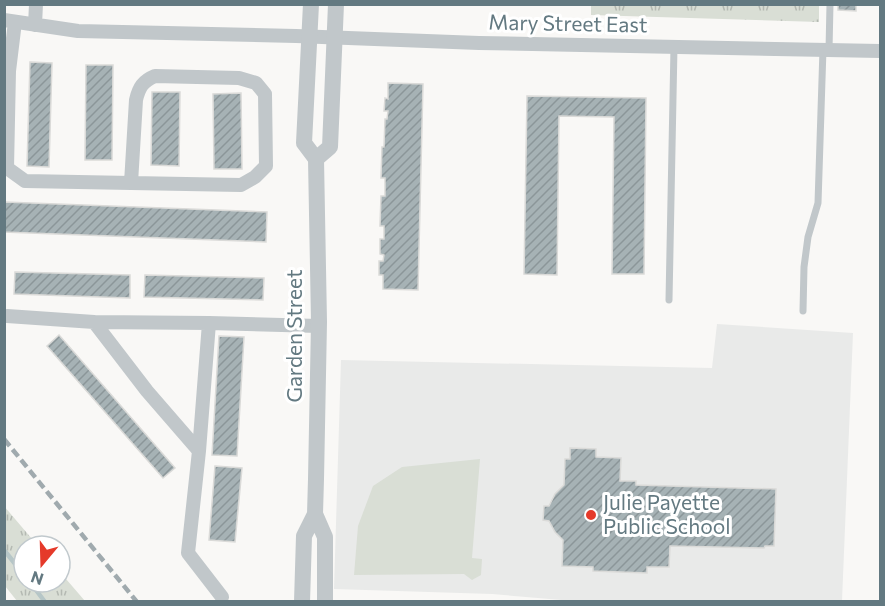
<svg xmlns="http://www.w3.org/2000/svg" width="885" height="606" font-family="Commissioner,sans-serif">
<defs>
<pattern id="grass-tufts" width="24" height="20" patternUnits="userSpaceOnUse" patternTransform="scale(1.5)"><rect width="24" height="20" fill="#d9ded5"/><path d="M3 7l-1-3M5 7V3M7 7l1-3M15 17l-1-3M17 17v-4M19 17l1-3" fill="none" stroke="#b4b9b2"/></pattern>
<pattern id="building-hatch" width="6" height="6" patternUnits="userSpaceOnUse" patternTransform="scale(1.5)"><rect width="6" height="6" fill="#a6b2b5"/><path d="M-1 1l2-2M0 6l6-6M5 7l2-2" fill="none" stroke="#8b9699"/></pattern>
</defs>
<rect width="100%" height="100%" fill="#f9f8f6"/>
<path fill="#e9eae9" d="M717,324L853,333L842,601L585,602L492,594L334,589L341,360L712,368Z"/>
<path fill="url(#grass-tufts)" d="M591,4L819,5V22L591,15Z
M4,506L38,546H24V582H60V572L85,601H17L5,586Z"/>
<path fill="#d9ded5" d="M480,459L472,558L482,559L481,575L472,580L464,574L354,575L358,526L373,486L402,467Z"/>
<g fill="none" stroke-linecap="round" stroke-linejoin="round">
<path stroke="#b6c6c7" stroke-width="4.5" d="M4,550L24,575
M30,582L45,602"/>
</g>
<path fill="url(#building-hatch)" stroke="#dadad8" stroke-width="1.5" d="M838,4H856V11L838,10Z
M30,62L52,63L49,167L27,166Z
M86,65H113L112,160H85Z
M388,83L423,84L418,290L383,289V275H379V261H383L384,255L380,254V239H384V226H380L381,196H385V178H381L382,147H384L385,119H387L388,111H384L385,98L388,99Z
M152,92H180L179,166L151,165Z
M241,93L242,169H214L213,94Z
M527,96L646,98L644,274H612L614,117L559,116L557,275L524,274Z
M4,202L267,212L266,242L4,232Z
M15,272L130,275V298L14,294Z
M145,275L264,278L263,300L144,297Z
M59,335L175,468L163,478L47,346Z
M219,336L244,337L237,456L212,455Z
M570,448L596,449V457L621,458L620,481H636V485L776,489L774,546H765L764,548L670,546L669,567H647V573L593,571V567L562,566L563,540L555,532L549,521L543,520L544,506H549L555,494L564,485L565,459H570Z
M215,466L242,468L235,542L209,540Z"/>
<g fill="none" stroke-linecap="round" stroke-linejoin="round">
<path stroke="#c1c7ca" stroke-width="7" d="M829,50L830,4
M669,300L674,47
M803,311L804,267L808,237L818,203L823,49"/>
<path stroke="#c1c7ca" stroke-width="14" d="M4,20L78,31L296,36L479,43L880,51
M15,22L9,71L7,168L25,181L131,183
M35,25L36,4
M155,76L239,78L256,83L265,94L266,166L255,177L241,185L131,183L136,100C139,87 143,81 155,76Z
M7,316L94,322L209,323L199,451L188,553L222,597
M94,322L147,391L199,451
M209,323L319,326"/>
<path stroke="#c1c7ca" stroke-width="16" d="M316,159L330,147L336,4
M315,514L325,537V602
M302,602L304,536L315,514L316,479L319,322L316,159L304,143L311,4"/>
<path stroke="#a0aaae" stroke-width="4.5" stroke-dasharray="9 4.5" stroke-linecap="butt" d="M4,439L137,602"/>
</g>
<circle fill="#e53a2a" stroke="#fff" stroke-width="2" cx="591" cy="515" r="6"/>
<g text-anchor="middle" stroke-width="6" stroke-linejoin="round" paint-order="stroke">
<g font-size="21" fill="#637981" stroke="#fff">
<text transform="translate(568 24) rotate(1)" y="7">Mary Street East</text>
<text transform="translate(295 336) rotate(-90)" y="7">Garden Street</text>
</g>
<g font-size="21" fill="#637981" stroke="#fff" text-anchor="start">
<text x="603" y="510">Julie Payette<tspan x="603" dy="24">Public School</tspan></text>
</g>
</g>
<rect width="885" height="606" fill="none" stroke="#637981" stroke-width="12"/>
<g transform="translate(42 564) rotate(199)"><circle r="28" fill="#ffffff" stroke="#c1c9cd" stroke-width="1.5"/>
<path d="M0-4.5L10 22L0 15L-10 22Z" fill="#e53a2a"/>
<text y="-9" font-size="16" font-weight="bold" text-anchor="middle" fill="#637981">N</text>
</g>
</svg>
